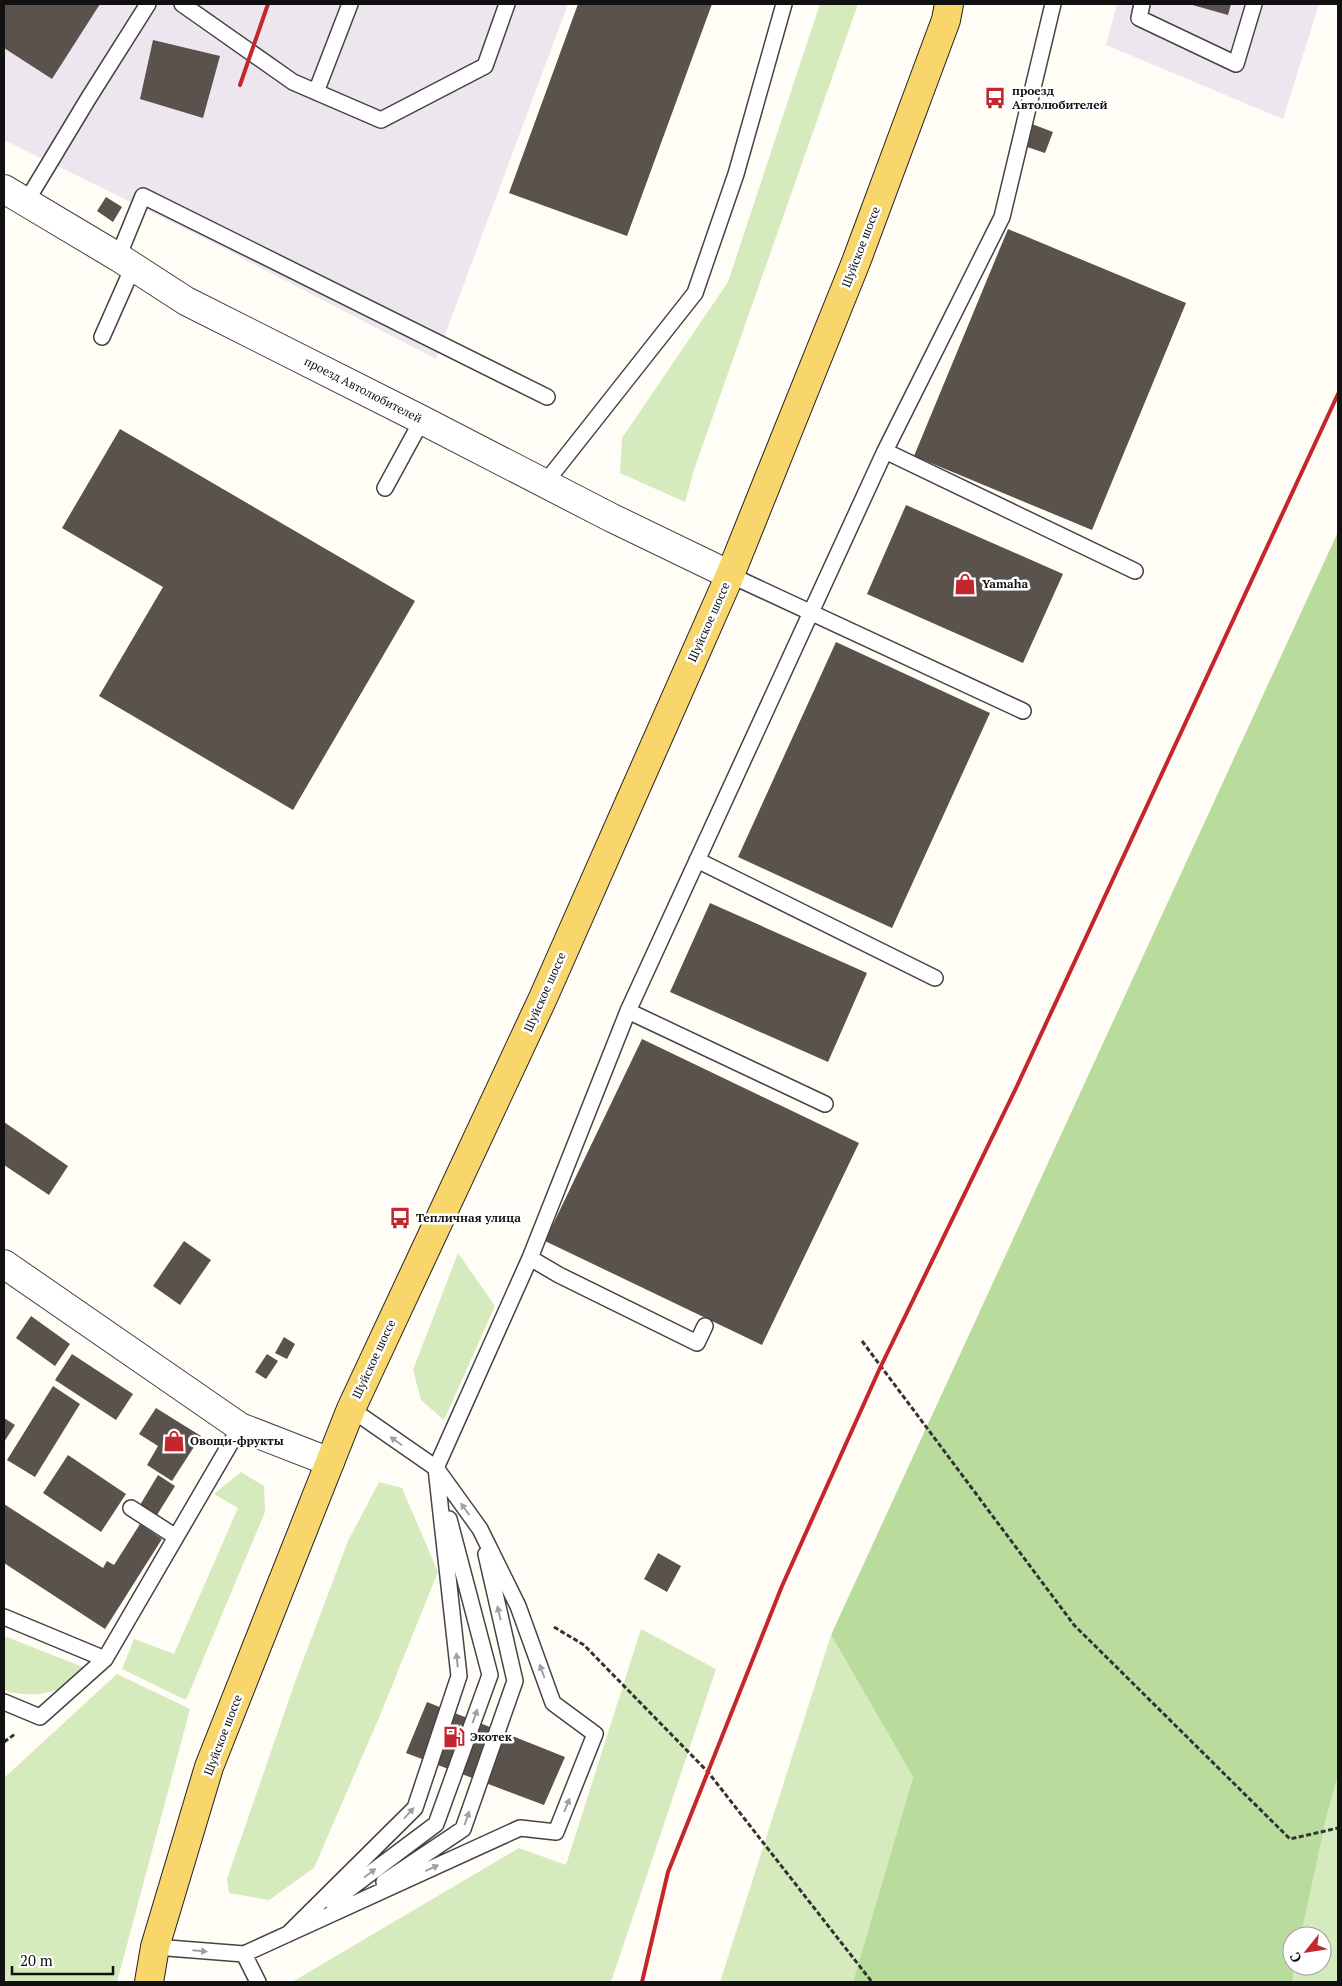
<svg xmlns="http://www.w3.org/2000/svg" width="1342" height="1986" font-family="'PT Serif',serif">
<rect width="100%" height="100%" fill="#fffdf5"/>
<path fill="#eee6ef" d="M4,4H568L436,359L196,234L4,140Z
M1117,4H1319L1283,119L1106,45Z"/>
<path fill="#d5ebbd" d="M820,4H858L695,467L685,502L620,473L622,438L728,282Z
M458,1253L495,1306L444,1420L421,1400L413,1370Z
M241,1472L264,1486L265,1512L186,1700L122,1669L134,1639L174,1654L238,1508L214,1494Z
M379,1482L402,1488L438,1572L381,1713L314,1868L269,1900L229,1893L227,1879L295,1682L348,1541Z
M641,1629L716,1669L611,1982H292L519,1848L566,1865Z
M831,1635L913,1777L853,1982H720Z
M4,1636L83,1667C78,1672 74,1680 68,1684C50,1696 23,1697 4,1690Z
M117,1674L190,1709L117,1982H4V1778Z
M1338,1775V1982H1292L1295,1966H1322V1936H1301L1327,1815Z"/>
<path fill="#b9dc9c" d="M1338,532V1775L1327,1815L1301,1936H1292V1966H1295L1292,1982H853L913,1777L831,1635Z"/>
<path fill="#5a524d" d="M4,4H100L52,79L4,48Z
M578,4H712L627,236L509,193Z
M1189,4H1231L1228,15Z
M153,40L220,56L203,118L140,99Z
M1032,124L1053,132L1045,153L1024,146Z
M106,197L122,207L113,222L97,211Z
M1008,229L1186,303L1092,530L914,456Z
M120,429L415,601L293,810L99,696L163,587L62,528Z
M906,505L1063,574L1023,663L867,594Z
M836,642L990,713L892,928L738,857Z
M710,903L867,973L828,1062L670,992Z
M642,1039L859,1143L762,1345L545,1241Z
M4,1122L68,1166L49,1195L4,1165Z
M184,1241L211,1260L180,1305L153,1286Z
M31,1316L70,1344L55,1366L16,1338Z
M284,1337L295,1344L287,1359L275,1353Z
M72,1354L133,1394L116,1420L55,1380Z
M267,1354L278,1361L266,1379L255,1372Z
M53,1386L80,1404L35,1477L7,1460Z
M156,1408L201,1436L172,1481L147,1465L158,1446L139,1434Z
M4,1418L15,1425L4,1442Z
M68,1455L126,1494L101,1532L43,1493Z
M158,1475L175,1486L157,1515L140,1505Z
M4,1504L103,1568L107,1561L114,1565L140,1524L162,1539L105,1629L4,1563Z
M658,1553L681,1566L667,1592L644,1579Z
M427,1702L565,1757L544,1805L406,1753Z"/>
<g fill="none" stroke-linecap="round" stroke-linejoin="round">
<g stroke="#444" stroke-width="18">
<path id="lane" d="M182,4L293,82L381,120L485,66L507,4
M1142,4L1139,18L1236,64L1254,4
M316,92L350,4
M26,202L88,99L148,4
M118,257L143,196L547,397
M102,337L133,267
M885,451L1135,571
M545,483L695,293L736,174L784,4
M385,488L422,420
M730,575L1023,711
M697,860L935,978
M628,1011L825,1104
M530,1258L559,1275L697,1343L705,1326
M131,1508L176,1537
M4,1617L105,1659
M4,1702L40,1717L105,1659L240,1427
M384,1882L463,1829L515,1681L486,1554
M332,1902L436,1824L490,1675L449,1519
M288,1934L415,1808L459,1676L436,1468L530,1258L628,1011L885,451L1002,217L1053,4
M155,1947L244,1954L520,1828L556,1832L595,1734L553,1703L518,1606L480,1529L436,1468L351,1409
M244,1954L258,1982"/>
</g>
<g stroke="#444" stroke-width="30">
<path id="street" d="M4,189L118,257L186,301L422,420L612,518L730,575
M4,1264L240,1427L330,1462"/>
</g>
<g stroke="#222" stroke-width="30">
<path id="primary" d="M149,1982L155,1947L209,1767L351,1409L543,998L730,575L856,262L946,20L949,4"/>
</g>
<path stroke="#333" stroke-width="3" stroke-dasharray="5 2.5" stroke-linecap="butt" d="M862,1341L1074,1625L1290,1839L1338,1828
M554,1627L584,1645L708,1772L872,1982
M4,1742L15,1734"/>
<use href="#lane" stroke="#fff" stroke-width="15"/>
<use href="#street" stroke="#fff" stroke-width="28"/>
<use href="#primary" stroke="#f9d66b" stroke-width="28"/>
<path stroke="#c4262e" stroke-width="4" d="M240,85L268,4
M642,1982L668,1872L782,1586L880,1368L1017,1086L1338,394"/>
</g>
<defs><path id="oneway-solid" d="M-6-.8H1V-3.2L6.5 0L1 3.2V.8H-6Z" transform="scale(1.25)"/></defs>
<g fill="#a0a0a0">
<use href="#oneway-solid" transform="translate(396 1441) rotate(-145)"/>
<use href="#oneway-solid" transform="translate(465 1509) rotate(-126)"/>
<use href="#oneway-solid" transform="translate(499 1613) rotate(-103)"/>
<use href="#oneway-solid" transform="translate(457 1660) rotate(-96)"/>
<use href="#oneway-solid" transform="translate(542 1671) rotate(-110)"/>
<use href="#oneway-solid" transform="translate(475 1716) rotate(-70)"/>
<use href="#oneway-solid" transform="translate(567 1805) rotate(-68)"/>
<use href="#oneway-solid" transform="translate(409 1813) rotate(-48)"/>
<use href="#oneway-solid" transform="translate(467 1818) rotate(-71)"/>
<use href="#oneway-solid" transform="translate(432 1868) rotate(-24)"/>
<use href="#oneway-solid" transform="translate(370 1873) rotate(-37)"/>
<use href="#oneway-solid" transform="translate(200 1951) rotate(5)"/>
</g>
<defs>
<g id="bus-bare" transform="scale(1.725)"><path d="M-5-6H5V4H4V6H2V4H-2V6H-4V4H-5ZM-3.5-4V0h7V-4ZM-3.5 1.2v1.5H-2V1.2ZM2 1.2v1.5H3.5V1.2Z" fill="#c4262e" stroke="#fff" stroke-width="2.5" paint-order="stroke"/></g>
<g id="shop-bare" transform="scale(1.725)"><path d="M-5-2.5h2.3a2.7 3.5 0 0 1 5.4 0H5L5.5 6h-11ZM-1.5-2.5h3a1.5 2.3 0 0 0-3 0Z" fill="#c4262e" stroke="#fff" stroke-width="2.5" paint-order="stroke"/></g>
<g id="fuel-bare" transform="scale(1.725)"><path d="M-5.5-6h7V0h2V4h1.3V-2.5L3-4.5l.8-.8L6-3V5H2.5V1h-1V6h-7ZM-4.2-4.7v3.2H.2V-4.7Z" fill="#c4262e" stroke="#fff" stroke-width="2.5" paint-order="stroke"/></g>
</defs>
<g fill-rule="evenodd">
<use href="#bus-bare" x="995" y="98"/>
<use href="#shop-bare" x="965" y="584"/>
<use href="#bus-bare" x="400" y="1218"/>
<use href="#shop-bare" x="174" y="1441"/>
<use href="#fuel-bare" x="454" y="1737"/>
</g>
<g text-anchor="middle" stroke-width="5" stroke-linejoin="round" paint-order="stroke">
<g font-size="12" font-weight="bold" fill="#111" stroke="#fff" text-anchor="start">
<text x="1012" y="95">проезд<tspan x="1012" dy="14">Автолюбителей</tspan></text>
<text x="982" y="588">Yamaha</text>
<text x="416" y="1222">Тепличная улица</text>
<text x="190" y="1445">Овощи-фрукты</text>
<text x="470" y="1741">Экотек</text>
</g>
<g font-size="12" fill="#111" stroke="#fff">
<text transform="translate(861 247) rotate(-69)" y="4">Шуйское шоссе</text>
<text transform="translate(363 390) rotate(27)" y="4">проезд Автолюбителей</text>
<text transform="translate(709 622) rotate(-66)" y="4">Шуйское шоссе</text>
<text transform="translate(545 992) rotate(-66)" y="4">Шуйское шоссе</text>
<text transform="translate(374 1359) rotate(-65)" y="4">Шуйское шоссе</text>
<text transform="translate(223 1735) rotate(-69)" y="4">Шуйское шоссе</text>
</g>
</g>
<rect width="1342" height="1986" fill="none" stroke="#111111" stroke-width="10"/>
<g transform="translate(1307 1951) rotate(240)"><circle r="24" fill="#ffffff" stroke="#a0a0a0"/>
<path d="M0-4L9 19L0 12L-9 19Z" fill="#c4262e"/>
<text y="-8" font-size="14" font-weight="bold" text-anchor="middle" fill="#111111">С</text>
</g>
<path d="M12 1966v8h101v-8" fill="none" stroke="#111111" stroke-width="2.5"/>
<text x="20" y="1966" font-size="15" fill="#111111" stroke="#ffffff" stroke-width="4" paint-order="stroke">20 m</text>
</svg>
